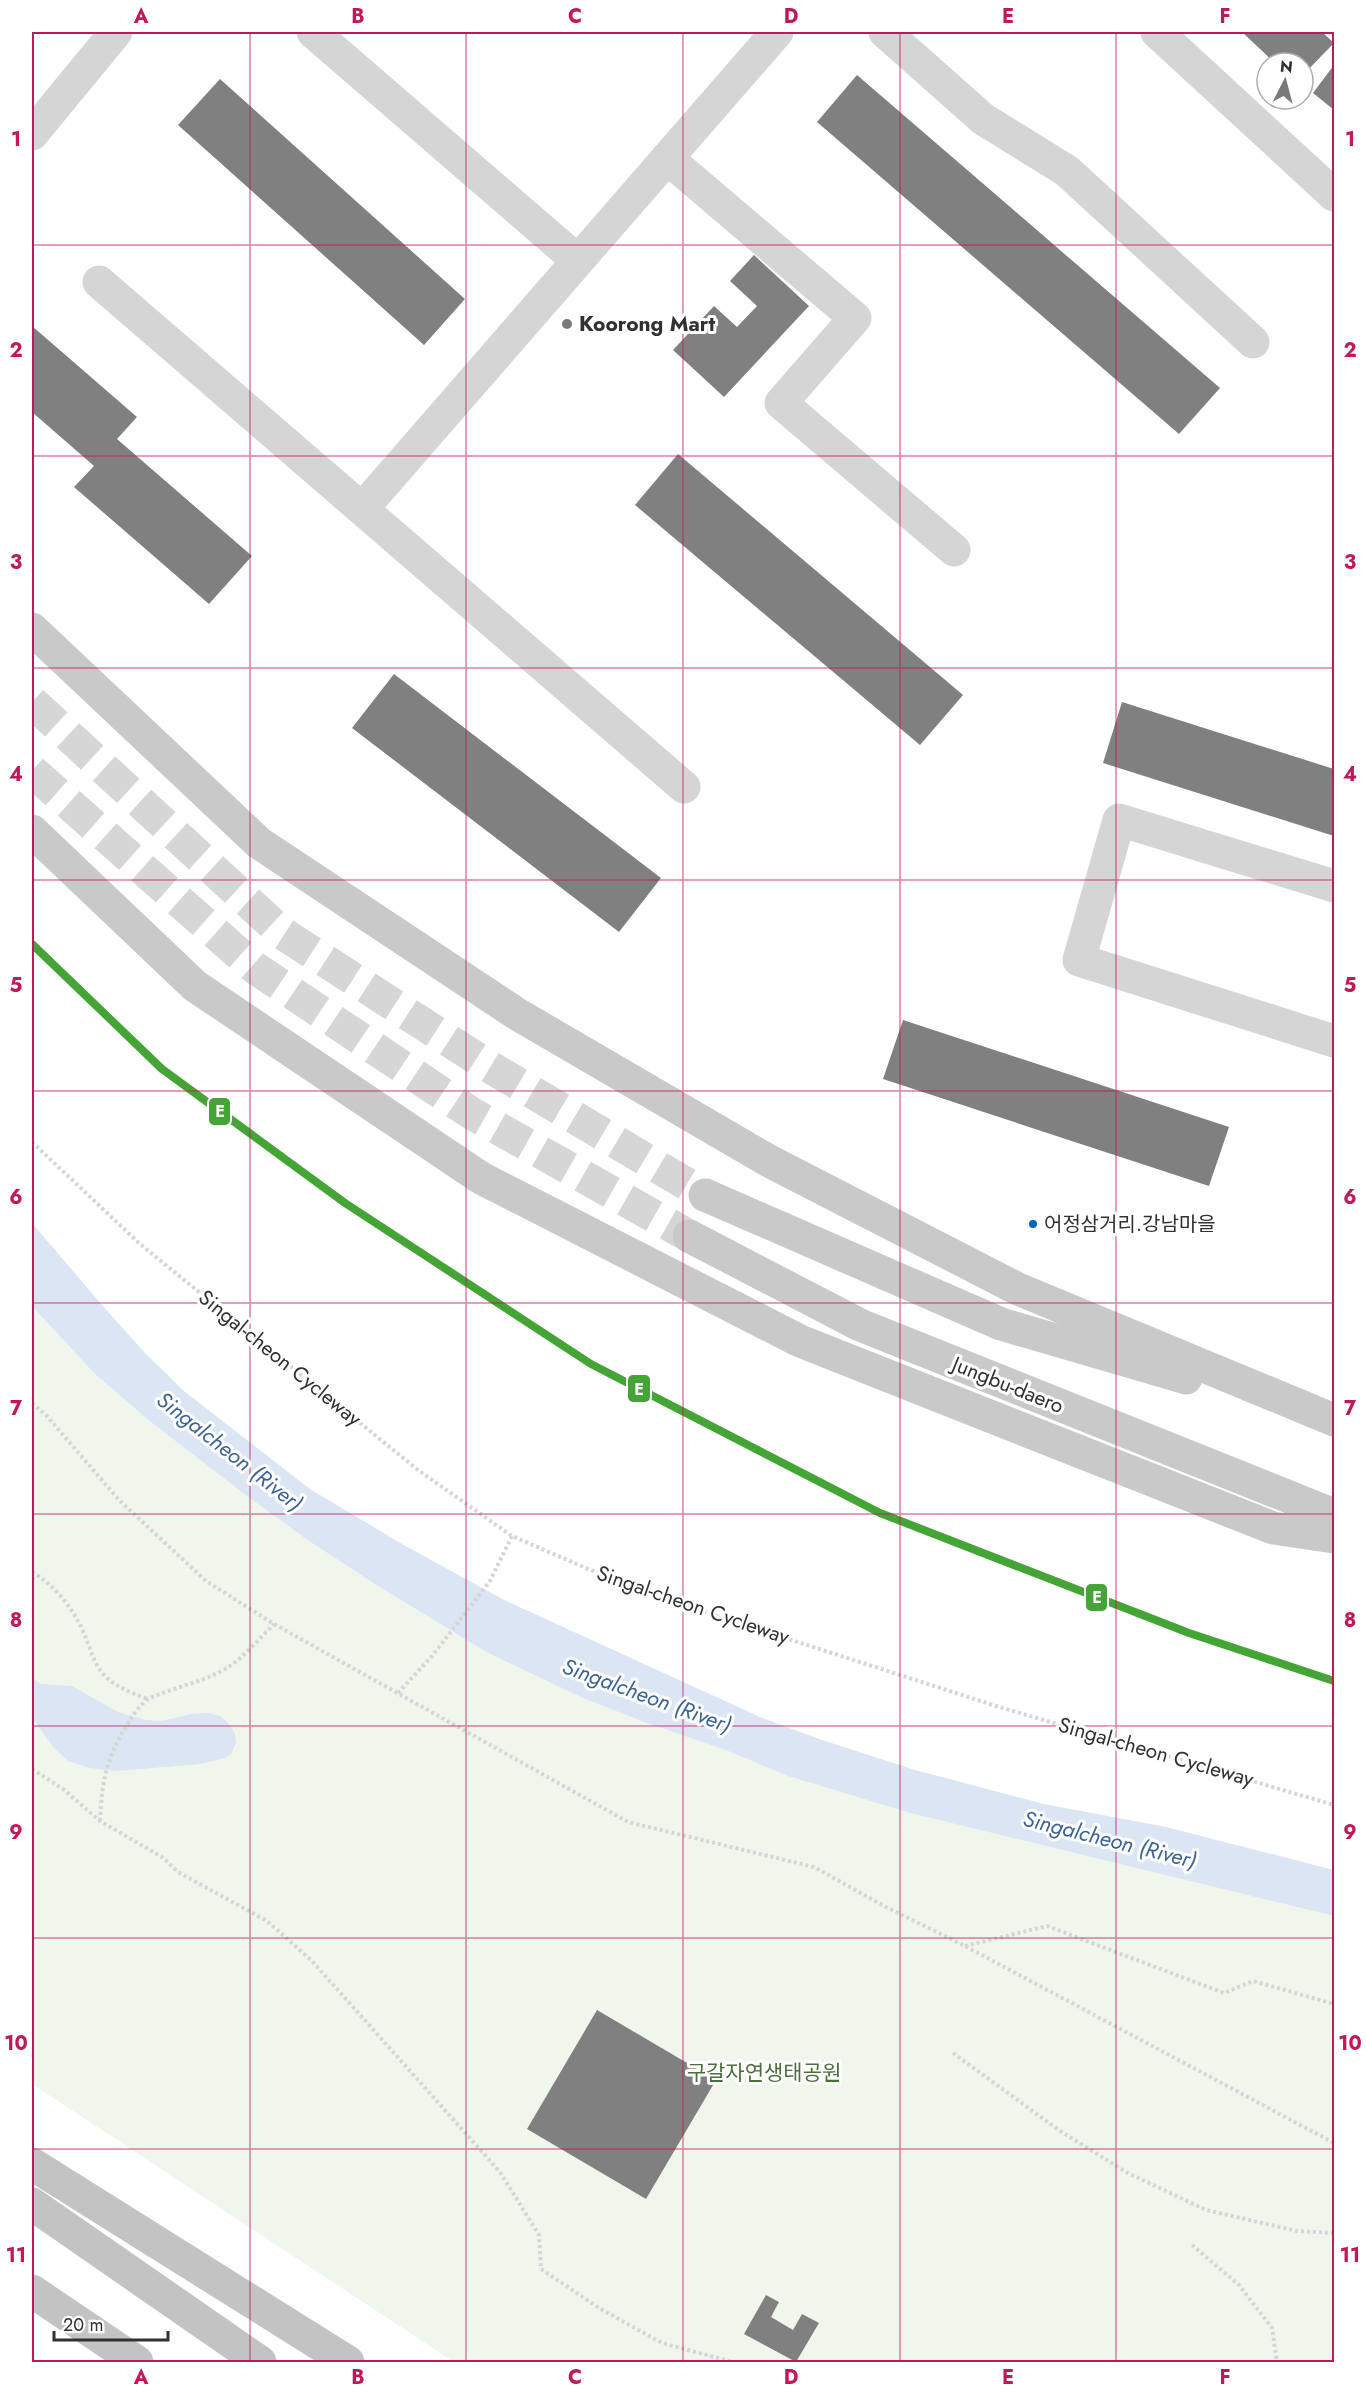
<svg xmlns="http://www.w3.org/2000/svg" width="1366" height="2394" font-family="Jost,'Noto Sans KR',sans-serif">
<rect width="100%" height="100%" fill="#fff"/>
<path fill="#f1f6ed" d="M32,1306L94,1373L147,1419L243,1493L306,1539L378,1586L488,1653L585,1699L647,1723L728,1751L788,1776L910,1813L1334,1916V2362H454L32,2084Z"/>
<path fill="#dbe5f3" d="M32,1223L101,1304L144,1352L184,1391L310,1489L402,1544L504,1600L760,1717L819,1739L915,1770L1044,1804L1166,1827L1334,1870V1916L910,1813L788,1776L728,1751L647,1723L585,1699L488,1653L378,1586L306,1539L243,1493L147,1419L94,1373L32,1306Z
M32,1678L41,1684L72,1686L118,1712L146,1720L161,1721L191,1714L207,1713L221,1716L230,1725L235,1734L236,1743L231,1754L225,1758L201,1764L116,1771L90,1768L68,1761L54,1748L32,1718Z"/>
<path fill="#808080" d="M1242,32H1322L1334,43L1303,75V63H1275Z
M1334,65V110L1313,93Z
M857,75L1220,388L1179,434L817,122Z
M220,79L465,299L424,345L178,125Z
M754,255L809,306L724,397L673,350L714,306L737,327L757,306L730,281Z
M32,326L137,417L117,439L252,556L209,604L74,487L94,466L32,412Z
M678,454L963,695L920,745L635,505Z
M394,674L661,878L619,932L352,728Z
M1122,702L1334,769V836L1103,763Z
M903,1020L1229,1127L1209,1186L883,1079Z
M597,2010L716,2080L646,2199L527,2129Z
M766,2295L779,2302L771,2317L793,2330L802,2314L819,2323L796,2362L744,2334Z"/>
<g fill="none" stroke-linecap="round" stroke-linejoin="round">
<path stroke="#d6d6d6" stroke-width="33" stroke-dasharray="33 16" stroke-linecap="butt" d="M32,702L282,933L490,1067L705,1195
M32,771L255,968L471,1113L689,1236"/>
<path stroke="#d5d5d5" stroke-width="4" stroke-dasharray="3 3" stroke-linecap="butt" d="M32,1142L140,1244L418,1470L512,1536L637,1590L996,1706L1334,1805
M32,1403L46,1415L119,1500L206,1581L274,1624L628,1822L814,1867L884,1906L965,1946L1334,2143
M32,1572C50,1582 69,1603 79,1623C88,1639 91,1659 103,1674C115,1687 132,1693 148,1699
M32,1579L36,1574
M398,1693L433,1655L490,1581L512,1536
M32,1769L63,1789L100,1821L162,1857L178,1872L267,1921L312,1961L500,2172L539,2235L541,2269L599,2308L662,2343L733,2362
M100,1821C102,1781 106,1757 129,1722C134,1714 141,1703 150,1698C175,1687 203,1682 227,1668C244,1657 260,1638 274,1624
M965,1946L1047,1926L1224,1993L1253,1981L1334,2004
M953,2053L1060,2131L1128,2173L1206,2210L1297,2231L1334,2233
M1192,2245L1239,2285L1272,2328L1277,2362"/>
<path stroke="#d5d5d5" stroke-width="33" d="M313,32L578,261
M885,32L983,119L1067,171L1253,342
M1157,32L1334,195
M32,134L116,32
M667,158L855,318L781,403L954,550
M99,282L684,787
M362,509L777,32
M1334,886L1119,820L1079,960L1334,1041"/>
<path stroke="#c9c9c9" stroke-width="33" d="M32,629L259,843L517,1014L769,1161L1018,1289L1334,1420
M32,831L195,986L481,1178L800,1341L1273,1528L1334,1537
M705,1195L1001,1324L1186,1378
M689,1236L860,1325L1334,1515"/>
<path stroke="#c3c3c3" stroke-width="33" d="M32,2164L348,2362
M32,2204L260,2362
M32,2291L137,2362"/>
<g stroke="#fff" stroke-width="12">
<path id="rail-1" d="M32,944L162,1069L345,1203L591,1364L880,1513L1189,1633L1334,1681"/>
</g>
<use href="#rail-1" stroke="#44a436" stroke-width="8"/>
</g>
<path fill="none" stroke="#c2185b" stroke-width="1.5" stroke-opacity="0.55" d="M250,32V2362M466,32V2362M683,32V2362M900,32V2362M1116,32V2362M32,245H1334M32,456H1334M32,668H1334M32,880H1334M32,1091H1334M32,1303H1334M32,1514H1334M32,1726H1334M32,1938H1334M32,2149H1334"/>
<circle fill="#797979" stroke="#fff" stroke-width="2" cx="567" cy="324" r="6"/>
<circle fill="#0065bd" stroke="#fff" stroke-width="2" cx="1033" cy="1224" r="5"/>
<g text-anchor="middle" stroke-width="6" stroke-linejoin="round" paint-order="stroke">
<g font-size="20" fill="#313131" stroke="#fff" text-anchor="start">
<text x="1044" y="1231">어정삼거리.강남마을</text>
</g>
<g font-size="21" font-weight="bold" fill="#313131" stroke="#fff" text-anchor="start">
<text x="579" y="331">Koorong Mart</text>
</g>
<g font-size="21" fill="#313131" stroke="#fff">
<text transform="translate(280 1358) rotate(39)" y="7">Singal-cheon Cycleway</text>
<text transform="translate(1008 1385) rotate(22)" y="7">Jungbu-daero</text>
<text transform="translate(693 1605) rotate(19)" y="7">Singal-cheon Cycleway</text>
<text transform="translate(1156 1752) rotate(16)" y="7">Singal-cheon Cycleway</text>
</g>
<g font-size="21" fill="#4b6e3d" stroke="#fff">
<text x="764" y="2080">구갈자연생태공원</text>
</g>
<g font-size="22" font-style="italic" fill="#3d6396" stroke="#fff">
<text transform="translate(230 1451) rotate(38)" y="8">Singalcheon (River)</text>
<text transform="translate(647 1695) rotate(20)" y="8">Singalcheon (River)</text>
<text transform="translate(1110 1839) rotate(14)" y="8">Singalcheon (River)</text>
</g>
</g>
<g stroke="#fff" stroke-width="2">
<rect x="208" y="1097" width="23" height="29" rx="6" fill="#44a436"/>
<rect x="627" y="1374" width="24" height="29" rx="6" fill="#44a436"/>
<rect x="1085" y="1583" width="23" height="29" rx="6" fill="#44a436"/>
</g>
<g font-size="16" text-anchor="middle" font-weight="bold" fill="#fff">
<text x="220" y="1117">E</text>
<text x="639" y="1395">E</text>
<text x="1097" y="1603">E</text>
</g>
<rect width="1366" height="2394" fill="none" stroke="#ffffff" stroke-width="66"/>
<g transform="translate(1285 81) rotate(6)"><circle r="28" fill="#ffffff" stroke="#adadad" stroke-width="1.5"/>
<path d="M0-4.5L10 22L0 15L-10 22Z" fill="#797979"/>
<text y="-9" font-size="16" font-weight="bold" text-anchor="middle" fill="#313131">N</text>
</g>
<path d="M54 2331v9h114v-9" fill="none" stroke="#313131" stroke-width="3"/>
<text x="63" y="2331" font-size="18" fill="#313131" stroke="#ffffff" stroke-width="4.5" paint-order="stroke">20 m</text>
<rect x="33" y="33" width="1300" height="2328" fill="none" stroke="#c2185b" stroke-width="2"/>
<g font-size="20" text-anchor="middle" font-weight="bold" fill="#c2185b">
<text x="141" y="23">A</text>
<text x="358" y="23">B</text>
<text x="575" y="23">C</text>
<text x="791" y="23">D</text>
<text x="1008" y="23">E</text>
<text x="1225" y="23">F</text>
<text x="16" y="146">1</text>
<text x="1350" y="146">1</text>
<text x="16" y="357">2</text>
<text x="1350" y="357">2</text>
<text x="16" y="569">3</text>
<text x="1350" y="569">3</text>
<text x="16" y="781">4</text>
<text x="1350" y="781">4</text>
<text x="16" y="992">5</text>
<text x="1350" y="992">5</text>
<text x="16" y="1204">6</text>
<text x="1350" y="1204">6</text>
<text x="16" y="1415">7</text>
<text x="1350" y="1415">7</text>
<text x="16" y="1627">8</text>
<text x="1350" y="1627">8</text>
<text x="16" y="1839">9</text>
<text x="1350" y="1839">9</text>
<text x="16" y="2050">10</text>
<text x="1350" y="2050">10</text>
<text x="16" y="2262">11</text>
<text x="1350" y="2262">11</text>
<text x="141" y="2384">A</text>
<text x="358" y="2384">B</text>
<text x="575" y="2384">C</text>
<text x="791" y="2384">D</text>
<text x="1008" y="2384">E</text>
<text x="1225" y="2384">F</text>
</g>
</svg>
